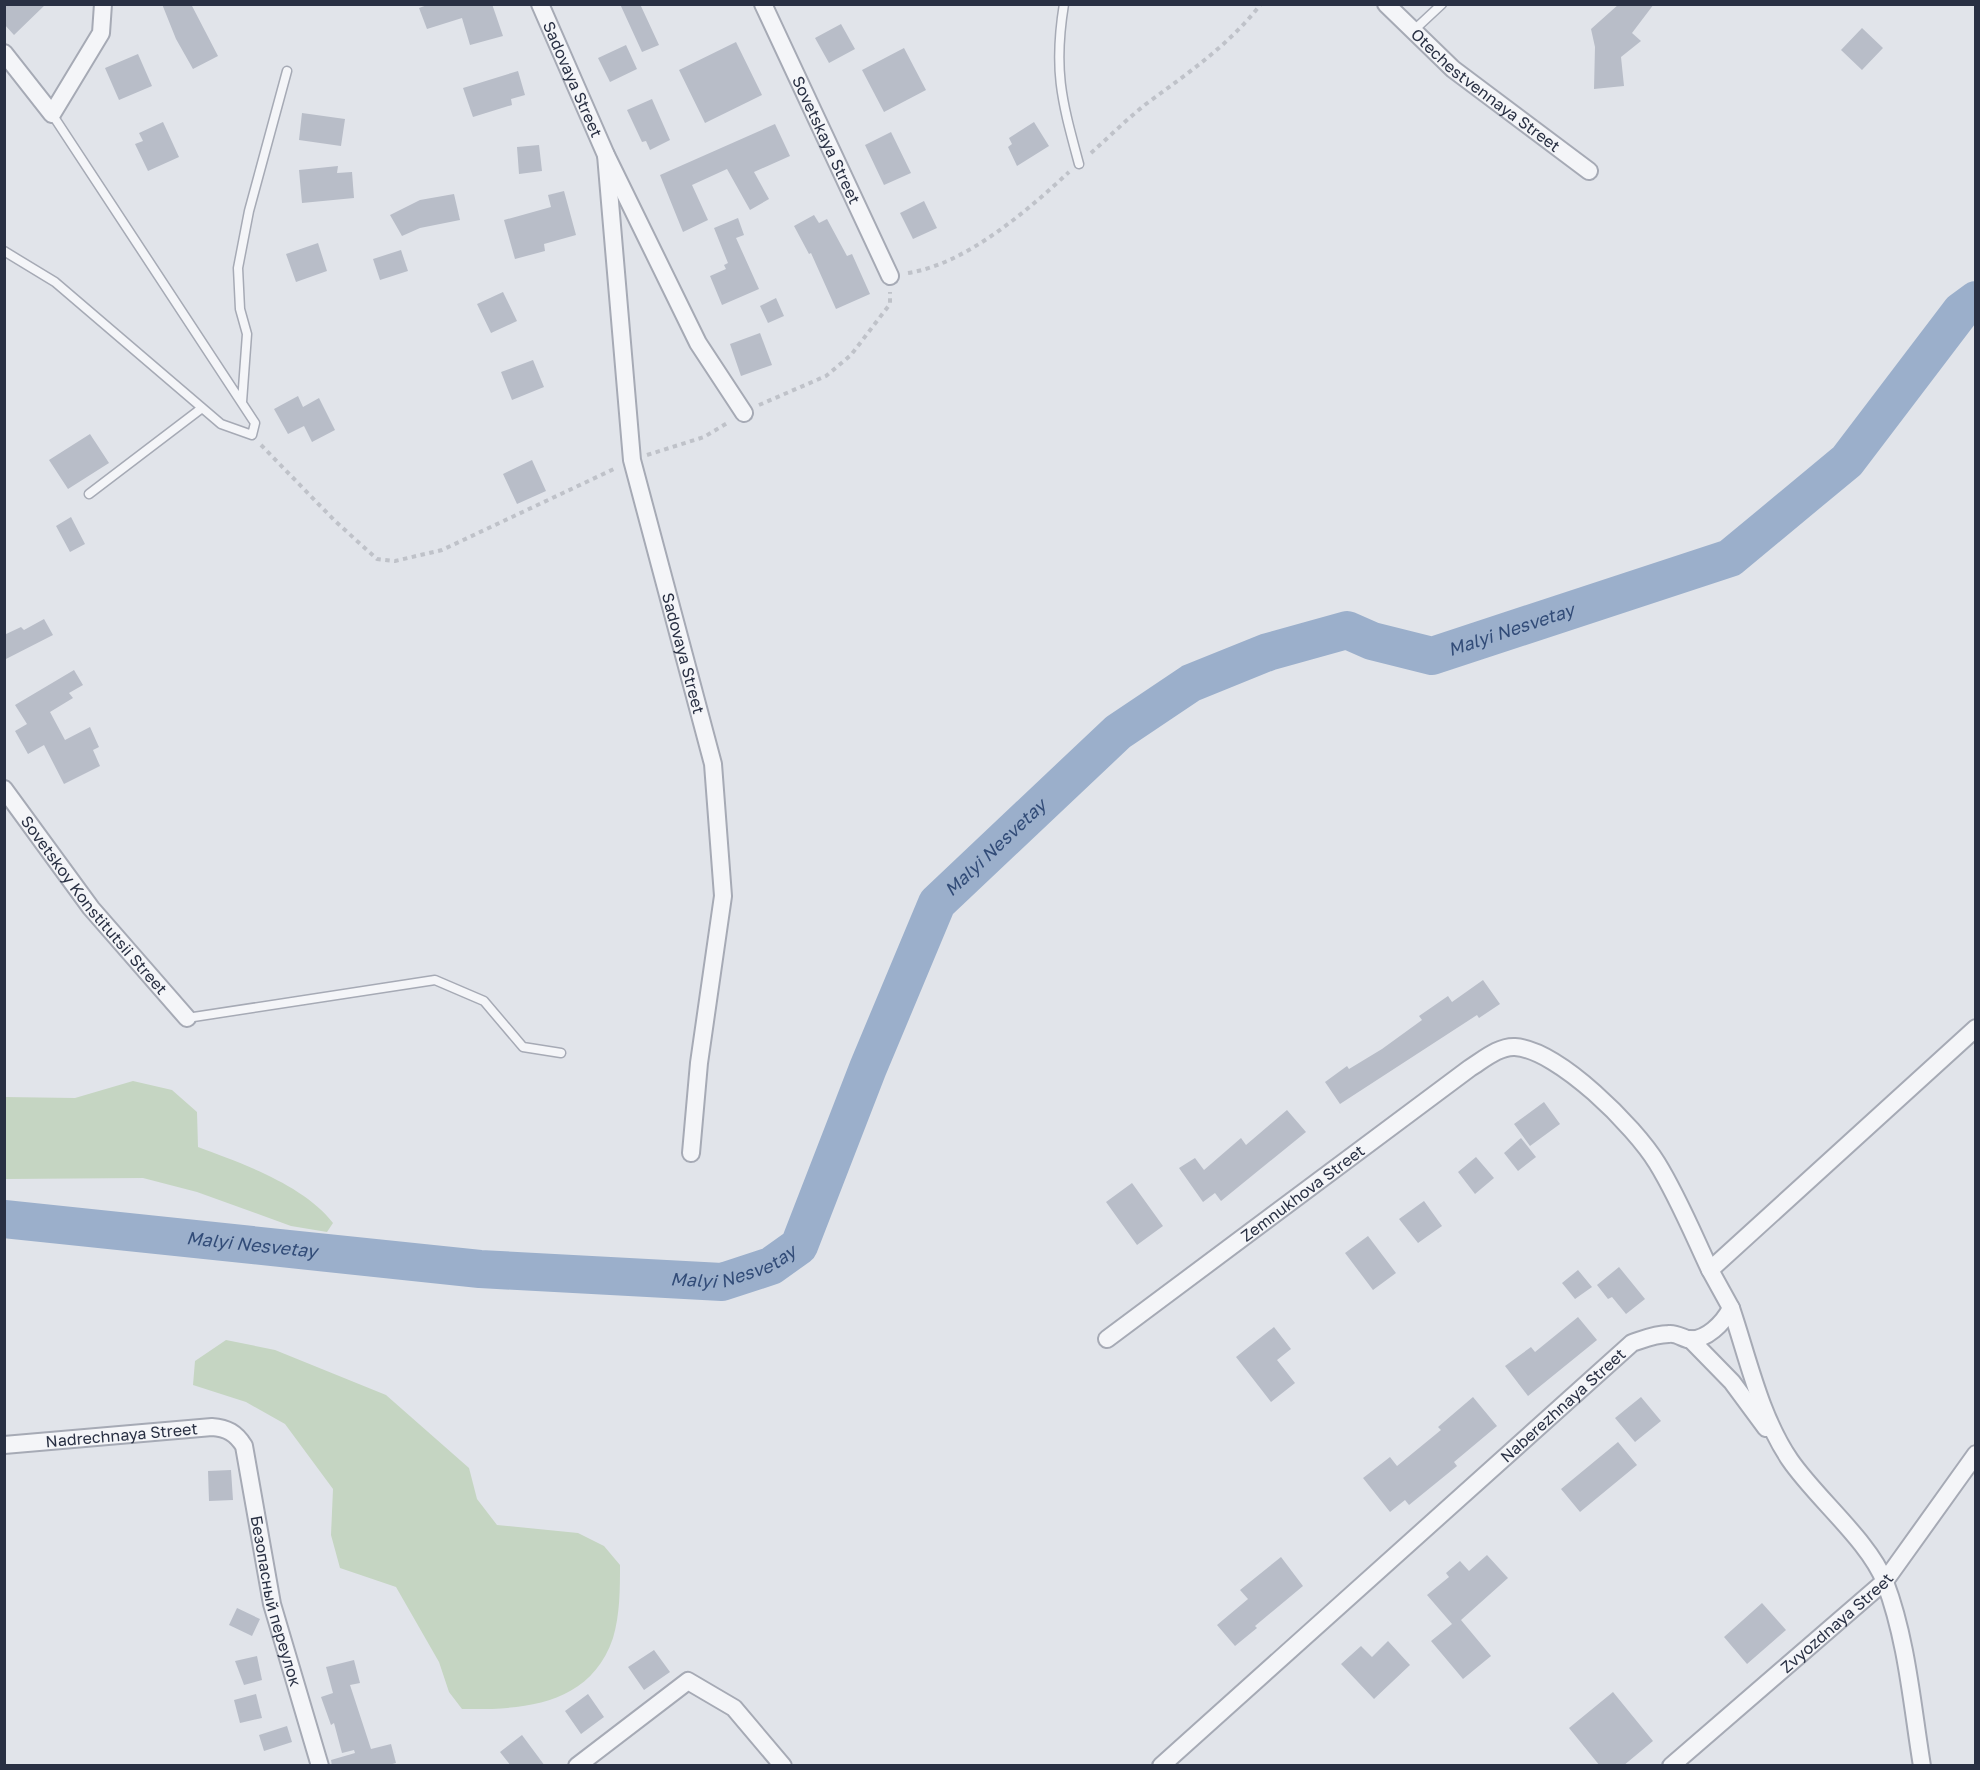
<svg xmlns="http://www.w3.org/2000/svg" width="1980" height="1770" font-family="'Golos Text',sans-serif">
<rect width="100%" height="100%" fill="#e1e4ea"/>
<path fill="#c5d5c2" d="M133,1081L172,1090L197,1112L198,1147C241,1163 304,1185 333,1223L327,1232L291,1226L197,1192L143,1178L5,1179V1097L75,1098Z
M226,1340L275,1350L386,1395L469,1468L477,1499L497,1525L578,1533L604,1546L620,1565C620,1589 620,1615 613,1638C590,1706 522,1710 462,1709L449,1692L439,1662L396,1587L340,1568L331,1535L333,1489L285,1424L246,1402L193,1385L195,1361Z"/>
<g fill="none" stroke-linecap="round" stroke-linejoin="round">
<path stroke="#9bafcb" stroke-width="38" id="s1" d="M4,1219L480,1269L722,1282L771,1266L799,1246L868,1068L937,903L1118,732L1191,683L1268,652L1347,630L1372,641L1432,656L1730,558L1847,461L1961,311L1976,300"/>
</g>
<path fill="#b8bdc8" d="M4,4H46L14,35L4,24Z
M162,4H191L218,56L193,69L176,39Z
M430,4H492L503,36L470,45L462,18L427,29L419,8Z
M620,4H640L659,45L642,52Z
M1619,4H1654L1632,33L1641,41L1621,57L1624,86L1594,89L1595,47L1591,29Z
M841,24L855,49L829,63L815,38Z
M1862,28L1883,48L1862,70L1841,50Z
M736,42L762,95L705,123L679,70Z
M626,45L637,69L610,82L598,58Z
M904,48L926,90L884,112L862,70Z
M138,54L152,86L119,100L105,68Z
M518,71L525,95L511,99L512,105L473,117L463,88Z
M652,99L670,140L650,150L646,141L642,142L627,110Z
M302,113L345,119L341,146L299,140Z
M163,122L179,157L148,171L135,144L143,141L139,133Z
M1034,122L1049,146L1017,166L1008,147L1012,144L1009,138Z
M775,124L790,156L754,172L769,199L750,210L727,169L692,185L708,220L683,232L660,175Z
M891,132L911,173L884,185L865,145Z
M539,145L542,171L519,174L517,147Z
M338,166L337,173L352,172L354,198L302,203L299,170Z
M564,191L576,235L544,244L545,251L515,259L504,220L551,207L548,195Z
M454,194L460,220L420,228L402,236L390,215L420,200Z
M924,201L937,228L913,239L900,213Z
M814,215L819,223L827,219L847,256L852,254L870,294L836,309L811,253L809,254L794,226Z
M738,218L744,235L736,238L759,289L722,305L710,276L726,269L724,265L728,263L714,228Z
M318,243L327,271L296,282L286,254Z
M401,250L408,271L380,280L373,259Z
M503,292L517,321L491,333L477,304Z
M776,298L784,316L768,323L760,306Z
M760,333L772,365L741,376L730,344Z
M533,360L544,387L512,400L501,372Z
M298,396L303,407L319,398L335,430L312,442L304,426L288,434L274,409Z
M90,434L109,463L68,489L49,460Z
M532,460L546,491L517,504L503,474Z
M71,517L85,544L70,552L56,526Z
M44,619L53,635L4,660V635L21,627L24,630Z
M74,670L83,685L69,693L73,698L50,712L65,740L90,727L99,747L93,750L100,766L64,784L44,745L28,754L15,731L27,724L15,705Z
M1483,980L1500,1004L1479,1018L1477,1015L1340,1104L1325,1082L1347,1066L1349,1069L1382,1049L1422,1020L1419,1016L1448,996L1452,1002Z
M1544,1102L1560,1124L1530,1146L1514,1124Z
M1287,1110L1306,1132L1221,1201L1215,1193L1203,1202L1179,1168L1195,1158L1204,1170L1241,1138L1246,1145Z
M1521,1138L1536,1157L1518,1171L1504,1153Z
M1476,1157L1494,1178L1475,1194L1458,1172Z
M1132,1183L1163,1226L1137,1245L1106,1202Z
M1424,1201L1442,1226L1418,1243L1399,1219Z
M1368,1236L1396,1273L1373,1290L1345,1253Z
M1619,1267L1645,1299L1626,1314L1612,1297L1608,1299L1597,1285Z
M1578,1270L1592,1287L1575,1299L1562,1283Z
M1578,1317L1597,1340L1528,1396L1505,1366L1531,1347L1535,1352Z
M1274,1327L1291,1349L1277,1360L1295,1383L1271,1402L1236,1357Z
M1473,1397L1497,1426L1454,1462L1457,1466L1409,1505L1405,1500L1390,1512L1363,1478L1390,1457L1397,1466L1441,1430L1438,1427Z
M1641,1397L1661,1421L1635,1442L1615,1418Z
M1618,1442L1637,1465L1580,1512L1561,1489Z
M231,1470L233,1500L209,1501L208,1471Z
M1487,1555L1508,1578L1461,1620L1491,1656L1463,1679L1431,1641L1452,1624L1427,1595L1449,1577L1446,1573L1460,1561L1469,1571Z
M1281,1557L1303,1586L1255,1626L1257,1628L1235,1646L1217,1625L1248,1599L1240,1590Z
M1762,1603L1786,1630L1747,1664L1724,1637Z
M237,1608L260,1619L252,1636L229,1625Z
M1388,1641L1410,1665L1374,1699L1341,1664L1361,1646L1372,1657Z
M654,1650L670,1672L644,1690L628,1667Z
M257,1656L262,1680L244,1685L235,1661Z
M354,1660L360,1683L350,1685L371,1749L391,1744L396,1763L385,1766H332L331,1760L355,1753L354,1750L342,1753L334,1723L331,1725L321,1697L333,1693L326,1667Z
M1613,1692L1653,1741L1623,1766H1600L1569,1728Z
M256,1694L262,1718L240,1723L234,1700Z
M588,1694L604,1717L581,1734L565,1711Z
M287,1726L292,1742L264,1751L259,1735Z
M522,1735L545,1766H511L500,1752Z"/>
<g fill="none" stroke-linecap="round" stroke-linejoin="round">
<g stroke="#a6aab5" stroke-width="11">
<path id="lane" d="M1064,4C1053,71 1062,101 1079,164
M1413,31L1442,4
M4,251L55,282L221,424L252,435L255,423L52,114
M242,402L247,334L240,309L238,268L249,211L287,71
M89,494L202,408
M187,1018L435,980L484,1001L523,1047L561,1053"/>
</g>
<g stroke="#a6aab5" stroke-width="20">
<g id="street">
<path id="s2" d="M540,4L606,155L698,343L744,413"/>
<path id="s3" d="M763,4L890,276"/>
<path id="s4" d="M1386,4L1453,69L1589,171"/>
<path d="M4,53L52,114L101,33L103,4"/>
<path id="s5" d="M606,155L632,460L713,764L723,896L699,1063L691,1153"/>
<path id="s6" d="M4,789L91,908L187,1018"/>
<path d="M1731,1308C1748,1358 1760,1416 1790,1460C1816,1498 1869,1541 1885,1582C1907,1640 1912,1705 1922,1766"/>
<path id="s7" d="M1107,1339L1470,1068C1483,1060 1499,1046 1515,1047C1559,1050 1635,1127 1657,1163C1678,1197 1693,1234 1710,1270"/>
<path d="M1690,1339L1732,1382L1766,1428"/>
<path id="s8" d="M4,1445L212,1427C227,1428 236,1433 244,1446L272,1604L320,1766"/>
<path d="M577,1766L688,1681L734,1708L783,1766"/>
<path id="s9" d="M1161,1766L1632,1343C1644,1339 1655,1334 1669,1334C1675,1333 1681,1337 1687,1339C1706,1342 1724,1322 1731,1308L1710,1270L1976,1028"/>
<path id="s10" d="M1671,1766L1885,1581L1976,1454"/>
</g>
</g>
<path stroke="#bfc2c9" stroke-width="4" stroke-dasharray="4.5 4.5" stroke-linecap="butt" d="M1091,153C1109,137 1127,119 1146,104C1188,73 1228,46 1261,4
M908,273C966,264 1027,211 1069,172
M759,405L826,376L851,355L890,304V292
M261,445L335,521L377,559L395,561L442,550L616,468
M647,455L704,437L729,422"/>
<use href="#lane" stroke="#f4f5f8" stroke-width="8"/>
<use href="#street" stroke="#f4f5f8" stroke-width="16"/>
</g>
<g text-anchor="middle" stroke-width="4.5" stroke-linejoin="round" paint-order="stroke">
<g font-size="16" fill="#293043" stroke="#f1f3f8">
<text dy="6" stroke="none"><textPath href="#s2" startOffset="82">Sadovaya Street</textPath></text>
<text dy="6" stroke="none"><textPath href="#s4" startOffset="132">Otechestvennaya Street</textPath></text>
<text dy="6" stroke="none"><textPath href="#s3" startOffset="150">Sovetskaya Street</textPath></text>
<text dy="6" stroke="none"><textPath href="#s5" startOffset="506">Sadovaya Street</textPath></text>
<text dy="6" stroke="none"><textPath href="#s6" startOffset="147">Sovetskoy Konstitutsii Street</textPath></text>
<text dy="6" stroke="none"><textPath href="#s7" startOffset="244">Zemnukhova Street</textPath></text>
<text dy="6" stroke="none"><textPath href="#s9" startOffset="540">Naberezhnaya Street</textPath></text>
<text dy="6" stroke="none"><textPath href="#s8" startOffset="118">Nadrechnaya Street</textPath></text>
<text dy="6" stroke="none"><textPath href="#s8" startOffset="406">Безопасный переулок</textPath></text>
<text dy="6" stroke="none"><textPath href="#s10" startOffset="219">Zvyozdnaya Street</textPath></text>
</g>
<g font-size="18" font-style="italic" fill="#324c78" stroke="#f1f3f8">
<text dy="6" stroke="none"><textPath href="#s1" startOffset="1851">Malyi Nesvetay</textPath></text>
<text dy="6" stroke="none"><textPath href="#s1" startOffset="1257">Malyi Nesvetay</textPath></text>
<text dy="6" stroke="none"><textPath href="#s1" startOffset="249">Malyi Nesvetay</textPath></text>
<text dy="6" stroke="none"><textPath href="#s1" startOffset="735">Malyi Nesvetay</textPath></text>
</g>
</g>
<rect width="1980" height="1770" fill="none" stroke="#293043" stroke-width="12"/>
</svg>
